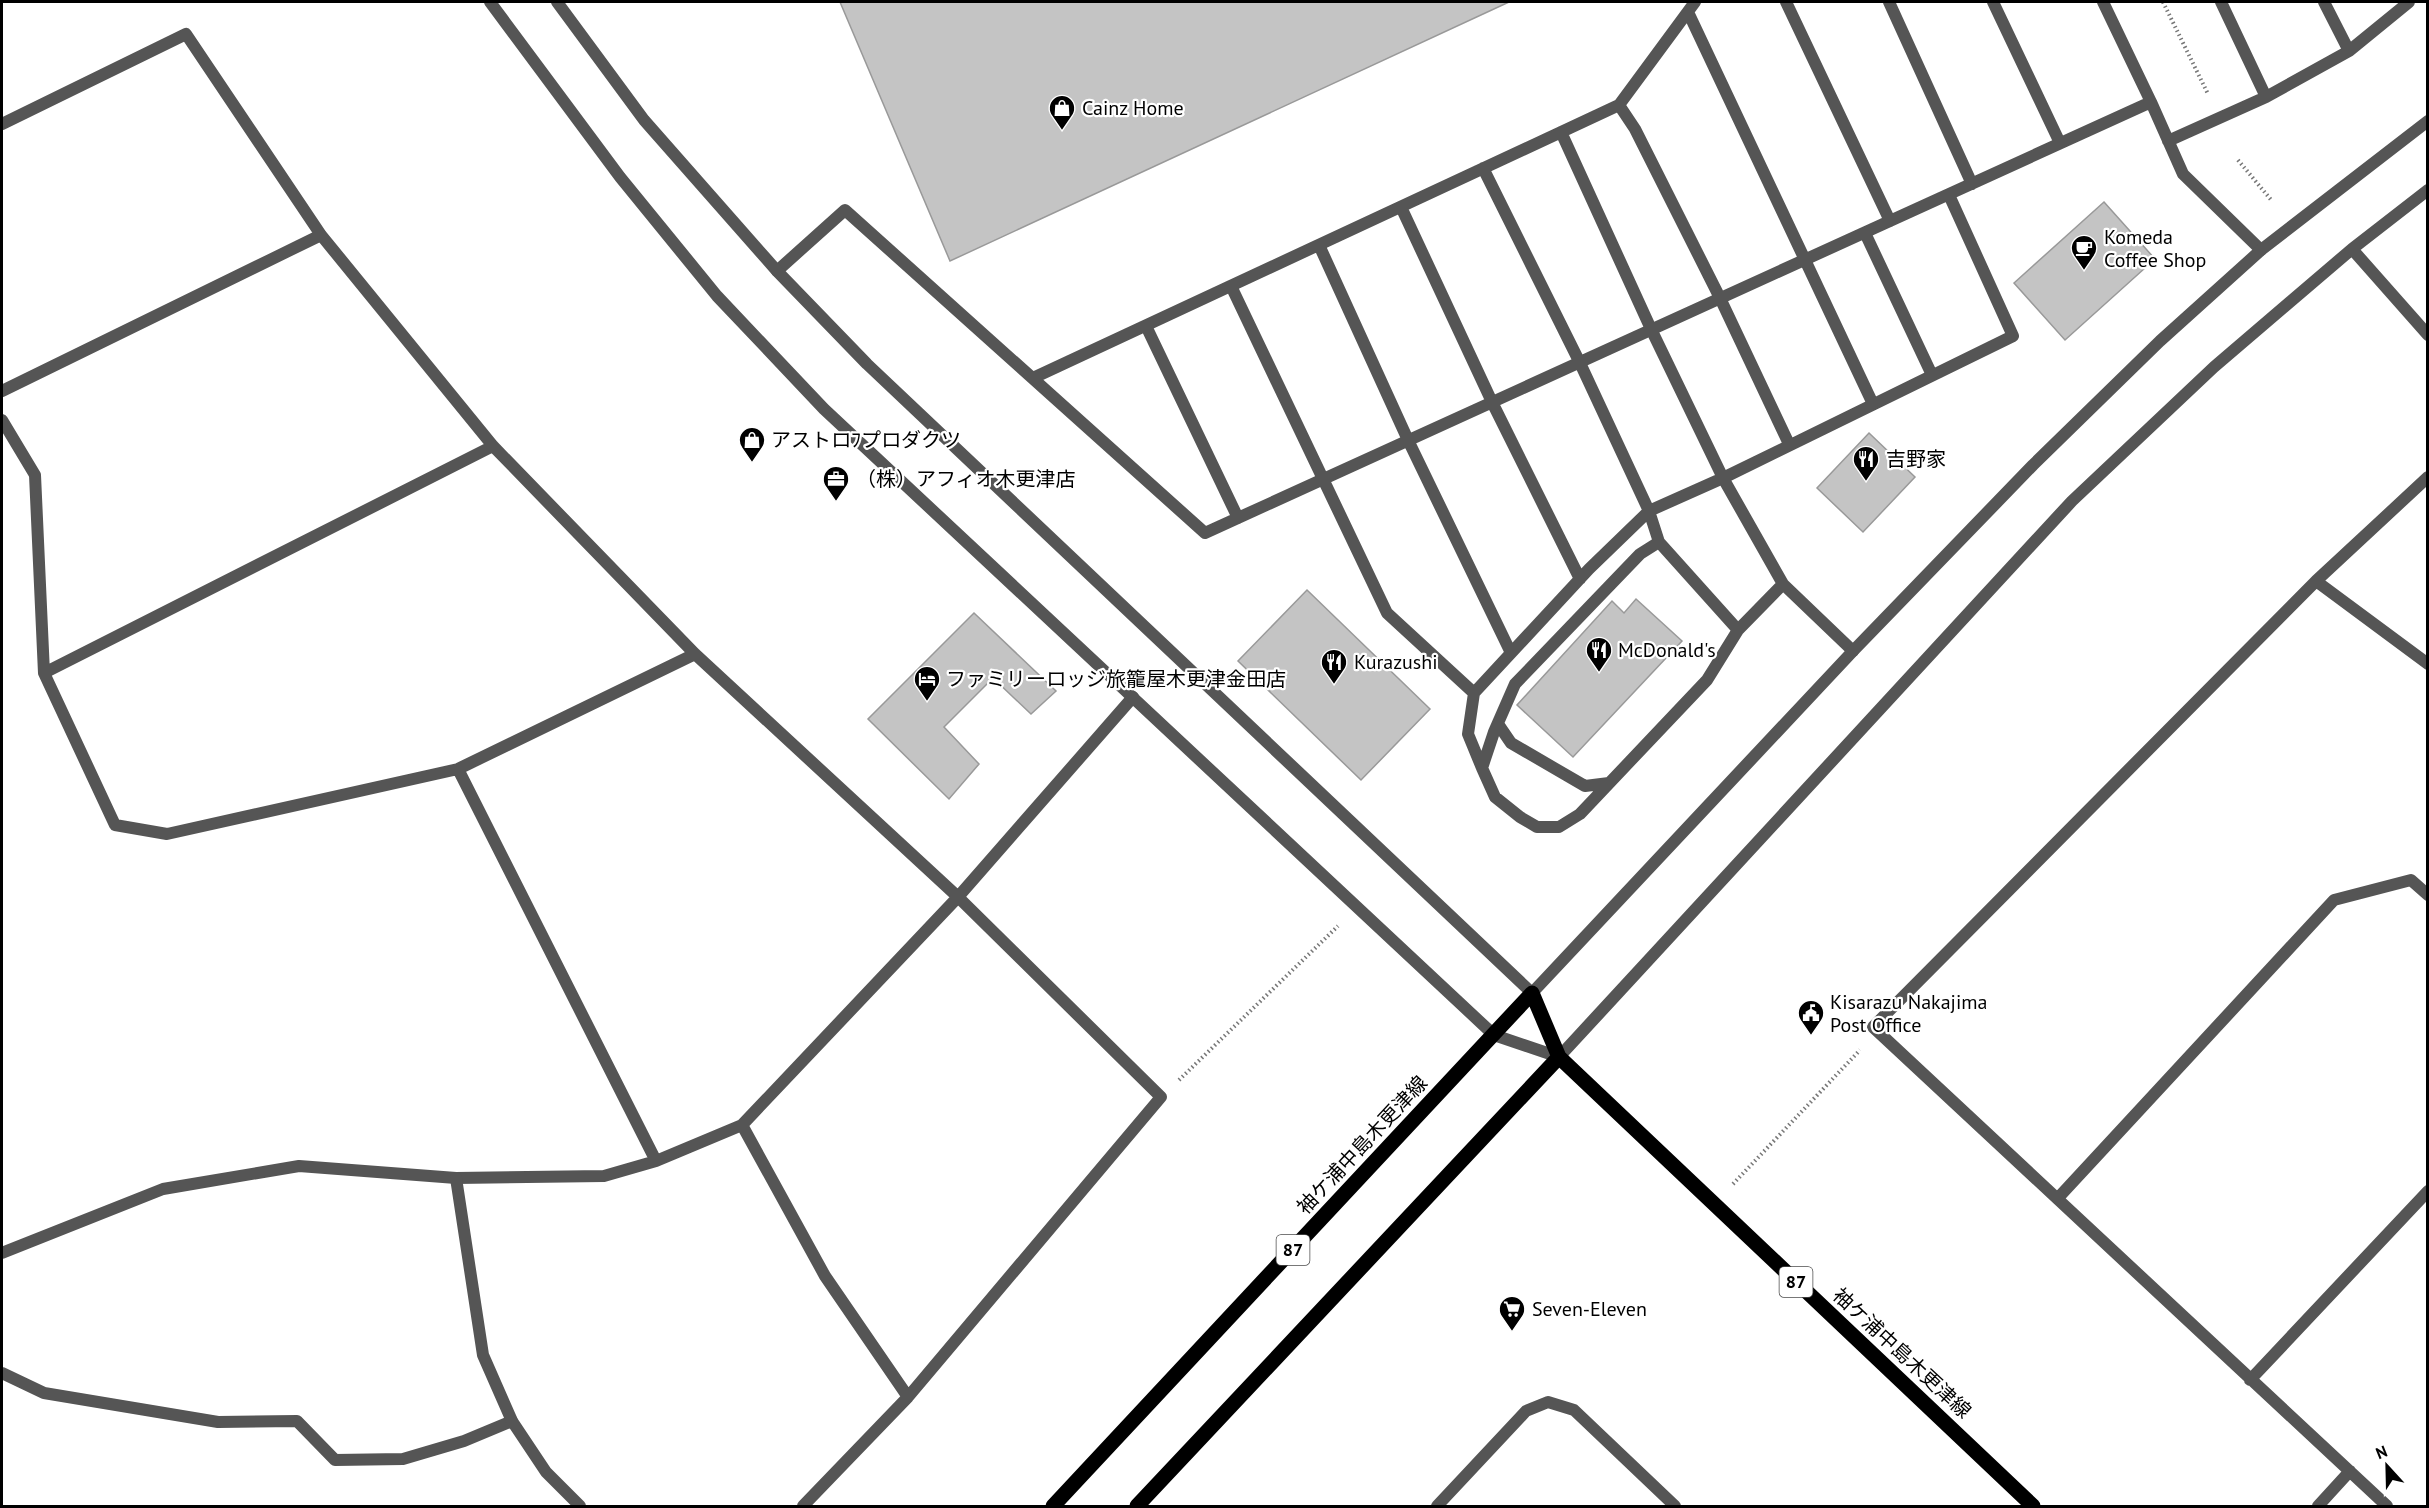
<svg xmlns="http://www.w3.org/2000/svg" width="2429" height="1508" font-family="'PT Sans','Noto Sans JP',sans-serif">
<rect width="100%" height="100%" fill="#fff"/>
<path fill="#c4c4c4" stroke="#999" stroke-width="1.5" d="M840,2H1509L950,261Z
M2104,202L2155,259L2065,340L2014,283Z
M1869,433L1915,477L1863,532L1817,488Z
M1307,590L1430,709L1361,780L1238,661Z
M1636,599L1682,641L1573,757L1517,705L1612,601L1624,613Z
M974,613L1056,691L1031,714L993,678L944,727L979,764L949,799L868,719Z"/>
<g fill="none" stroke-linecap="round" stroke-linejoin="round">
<path stroke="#777" stroke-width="4" stroke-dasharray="1.5 3" stroke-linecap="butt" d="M2163,2L2208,94
M2238,160L2272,201
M1179,1080L1338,926
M1733,1184L1860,1050"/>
<path stroke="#555" stroke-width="12" d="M1786,2L1890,221
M1889,2L1972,184
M1993,2L2060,143
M2103,2L2151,102
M2221,2L2266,97
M2324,2L2349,51
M1688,12L1873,404
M1619,105L1635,129L1720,298L1789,444
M1561,132L1651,329L1723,478L1783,584L1853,651
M2168,141L2266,97L2349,51L2409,2
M1483,168L1580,363L1649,511L1659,542
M1401,207L1492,402L1580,579
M1865,233L1932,375
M1319,245L1408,440L1511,653
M777,271L845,210L1205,533L2151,102L2183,174L2261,250
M1231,286L1387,613L1474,693L1589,569L1649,511L1723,478L2013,336L1949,195
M1146,326L1238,518
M1033,378L1619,105L1695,2
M1738,630L1659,542L1640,554L1515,684L1494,732L1482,768L1495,797L1520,817L1537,827H1559L1580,814L1707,680L1738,630L1783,584
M1474,693L1468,734L1482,768
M1498,724L1511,743L1585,786L1609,783"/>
<path stroke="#555" stroke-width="12" d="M2,124L186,34L321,235L493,446L695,654L958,897L1161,1097L908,1397L803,1506
M2,391L321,235
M2,420L35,475L44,673L115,825L167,834L458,769L695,654
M2316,581L2428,664
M44,673L493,446
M458,769L656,1161
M742,1125L825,1276L908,1397
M2058,1198L2334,900L2411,880L2428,895
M2,1253L163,1189L299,1166L456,1178L604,1176L656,1161L742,1125L958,897L1133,697
M2,1373L44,1393L218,1422L297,1421L335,1460L403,1459L464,1441L512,1421
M2250,1380L2428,1191
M1437,1506L1526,1411L1548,1402L1574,1410L1675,1506
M2318,1506L2350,1471
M2387,1506L1873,1027L2316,581L2428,477"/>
<path stroke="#555" stroke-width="12" d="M490,2L620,177L717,296L824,409L1494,1035L1559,1057L2072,501L2214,367L2352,249L2428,190
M557,2L644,120L777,271L867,364L1532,993L1853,651L2033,465L2160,341L2261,250L2428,121
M2352,249L2428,335
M456,1178L483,1355L512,1421L546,1472L580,1506"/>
<path stroke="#000" stroke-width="15" d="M1053,1506L1532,993L1559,1057L2033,1506
M1137,1506L1559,1057"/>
</g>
<defs>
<g id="shop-pin" transform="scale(1.35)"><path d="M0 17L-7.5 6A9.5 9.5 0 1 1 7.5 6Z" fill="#000" stroke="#fff"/><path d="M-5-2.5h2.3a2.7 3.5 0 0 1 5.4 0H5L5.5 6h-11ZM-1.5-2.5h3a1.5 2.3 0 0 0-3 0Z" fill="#fff"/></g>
<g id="cafe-pin" transform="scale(1.35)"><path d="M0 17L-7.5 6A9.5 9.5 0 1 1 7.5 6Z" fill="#000" stroke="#fff"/><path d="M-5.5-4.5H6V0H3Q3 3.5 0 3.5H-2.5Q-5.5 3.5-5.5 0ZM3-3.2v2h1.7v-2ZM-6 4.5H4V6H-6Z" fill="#fff"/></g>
<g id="restaurant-pin" transform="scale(1.35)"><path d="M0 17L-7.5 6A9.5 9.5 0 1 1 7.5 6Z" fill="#000" stroke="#fff"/><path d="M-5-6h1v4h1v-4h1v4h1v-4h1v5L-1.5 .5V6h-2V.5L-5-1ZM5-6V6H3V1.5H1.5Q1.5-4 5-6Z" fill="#fff"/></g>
<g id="office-pin" transform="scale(1.35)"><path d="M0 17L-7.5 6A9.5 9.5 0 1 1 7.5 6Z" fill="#000" stroke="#fff"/><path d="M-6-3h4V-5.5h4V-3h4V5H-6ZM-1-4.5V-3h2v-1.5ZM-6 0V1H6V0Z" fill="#fff"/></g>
<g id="hotel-pin" transform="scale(1.35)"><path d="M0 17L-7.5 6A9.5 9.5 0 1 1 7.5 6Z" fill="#000" stroke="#fff"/><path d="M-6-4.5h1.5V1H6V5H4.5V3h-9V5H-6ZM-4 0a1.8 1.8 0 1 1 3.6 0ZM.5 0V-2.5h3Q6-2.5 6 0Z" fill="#fff"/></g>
<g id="civic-pin" transform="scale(1.35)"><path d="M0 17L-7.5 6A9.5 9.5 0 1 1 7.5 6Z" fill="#000" stroke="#fff"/><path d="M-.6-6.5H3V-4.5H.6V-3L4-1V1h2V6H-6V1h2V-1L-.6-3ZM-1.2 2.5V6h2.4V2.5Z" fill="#fff"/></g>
<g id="supermarket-pin" transform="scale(1.35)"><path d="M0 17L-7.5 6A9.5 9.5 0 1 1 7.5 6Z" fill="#000" stroke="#fff"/><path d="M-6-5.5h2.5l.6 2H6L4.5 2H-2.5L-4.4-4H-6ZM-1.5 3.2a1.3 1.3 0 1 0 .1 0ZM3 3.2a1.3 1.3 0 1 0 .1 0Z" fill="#fff"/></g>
</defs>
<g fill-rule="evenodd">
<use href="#shop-pin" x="1062" y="108"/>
<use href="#cafe-pin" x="2084" y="248"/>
<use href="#shop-pin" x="752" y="440"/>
<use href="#restaurant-pin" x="1866" y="459"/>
<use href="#office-pin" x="836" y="479"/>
<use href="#restaurant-pin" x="1599" y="650"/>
<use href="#restaurant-pin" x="1334" y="662"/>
<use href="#hotel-pin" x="927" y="679"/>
<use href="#civic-pin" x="1811" y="1013"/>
<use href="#supermarket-pin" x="1512" y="1309"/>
</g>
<g text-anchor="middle" stroke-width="4.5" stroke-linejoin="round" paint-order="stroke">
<g fill="#fff" stroke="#4c4c4c" stroke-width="1.5">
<rect x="1276.5" y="1235" width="33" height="30" rx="4.5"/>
<rect x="1779.5" y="1267" width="33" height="30" rx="4.5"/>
</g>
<g font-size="18" font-weight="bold" fill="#000">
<text x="1293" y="1256">87</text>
<text x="1796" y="1288">87</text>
</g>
<g font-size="20" fill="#000" stroke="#fff" text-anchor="start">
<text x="1082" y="115">Cainz Home</text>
<text x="2104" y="244">Komeda<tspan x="2104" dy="23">Coffee Shop</tspan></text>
<text x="771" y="447">アストロﾌプロダクツ</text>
<text x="1886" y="466">吉野家</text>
<text x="856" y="486">（株）アフィオ木更津店</text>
<text x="1618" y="657">McDonald's</text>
<text x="1354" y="669">Kurazushi</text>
<text x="946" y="686">ファミリーロッジ旅籠屋木更津金田店</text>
<text x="1830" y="1009">Kisarazu Nakajima<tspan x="1830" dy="23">Post Office</tspan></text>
<text x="1532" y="1316">Seven-Eleven</text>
</g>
<g font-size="20" fill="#000" stroke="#fff">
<text transform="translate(1362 1145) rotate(-47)" y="7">袖ケ浦中島木更津線</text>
<text transform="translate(1902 1353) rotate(43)" y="7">袖ケ浦中島木更津線</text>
</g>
</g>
<rect width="2429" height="1508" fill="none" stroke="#000000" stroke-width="6"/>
<g transform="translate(2387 1466) rotate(338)" stroke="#ffffff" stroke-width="4.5" paint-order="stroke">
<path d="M0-4.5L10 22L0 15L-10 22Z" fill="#000000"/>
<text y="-9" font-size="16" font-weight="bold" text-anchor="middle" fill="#000000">N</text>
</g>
</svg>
